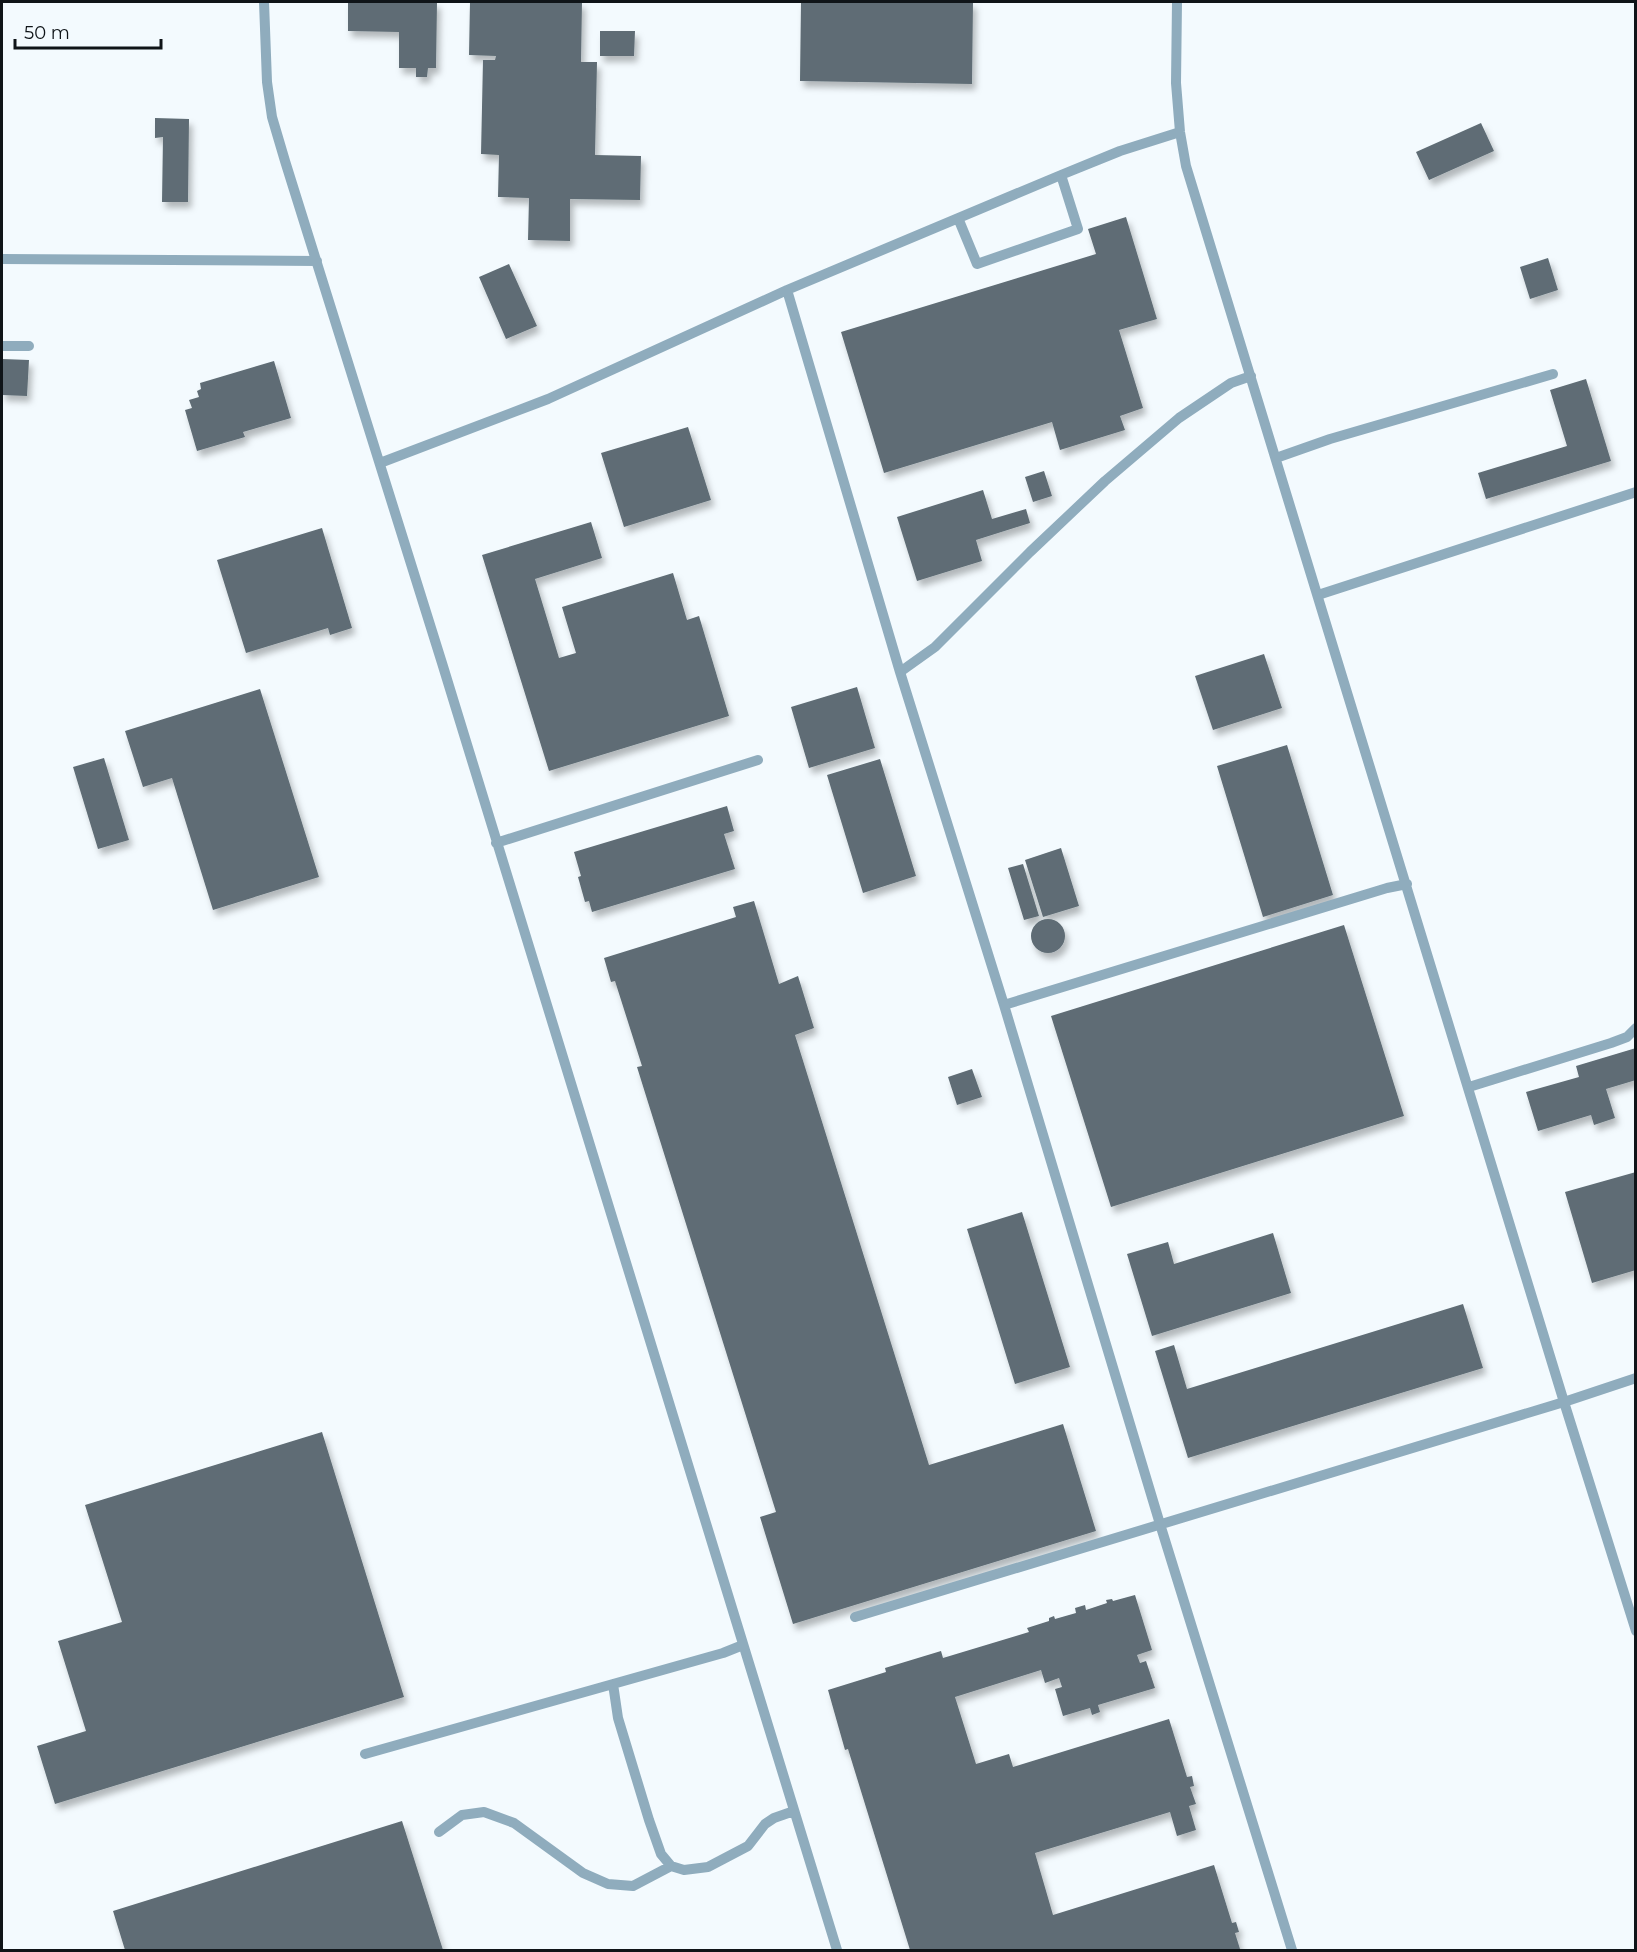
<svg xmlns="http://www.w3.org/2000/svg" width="1637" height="1952" font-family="Montserrat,sans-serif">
<defs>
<filter id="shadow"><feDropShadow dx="3.5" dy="6" stdDeviation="3" flood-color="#0004"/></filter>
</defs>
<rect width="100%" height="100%" fill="#f3fafe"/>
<path fill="#5e6c74" filter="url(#shadow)" d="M348,2H437L436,68H428L427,77H416V68H399V32L348,31Z
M470,2H582L581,62H597L595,155L641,156L640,200L570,199V241L528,240L529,198L498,197L499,155L481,154L483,60H495L496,56L469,55Z
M801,2H973L972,84L800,81Z
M600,31H635L634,56H600Z
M155,118L189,119L188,202H162L163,137L155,138Z
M1481,123L1494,151L1429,180L1416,152Z
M1126,217L1157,319L1119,330L1143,408L1120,416L1125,430L1060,450L1052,422L884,473L841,332L1096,254L1088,229Z
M1548,258L1558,290L1530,299L1520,267Z
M509,264L537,326L506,339L479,277Z
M2,359L29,360L27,396L2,395Z
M274,361L291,418L243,432L245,437L197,451L185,410L192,408L189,400L199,397L197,391L201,389L200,383Z
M1586,379L1611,461L1486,499L1478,473L1567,446L1550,390Z
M688,427L711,500L624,527L601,453Z
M1044,471L1052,496L1033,502L1025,477Z
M983,490L992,519L1026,509L1030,523L976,540L982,561L917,581L897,517Z
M591,522L602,558L535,579L559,658L576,653L562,607L673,573L687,620L699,616L729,716L549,771L482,555Z
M322,528L352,628L330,635L328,628L246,653L217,560Z
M1264,654L1282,708L1213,730L1195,676Z
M857,687L875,748L809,768L791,707Z
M260,689L319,877L213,910L172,778L143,787L125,731Z
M1287,745L1333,895L1263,917L1217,766Z
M104,758L129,840L98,849L73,767Z
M880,759L916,876L863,893L827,775Z
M727,806L734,831L724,834L735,869L592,912L589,901L585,902L578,877L581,876L574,852Z
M1061,848L1079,906L1043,917L1025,860Z
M1023,864L1039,916L1024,920L1008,868Z
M754,901L779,984L798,976L814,1028L795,1035L929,1465L1063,1424L1096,1531L793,1624L760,1517L776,1512L637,1067L642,1066L615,981L611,982L604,958L736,917L733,907Z
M1031 936a17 17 0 1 1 34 0a17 17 0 1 1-34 0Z
M1344,925L1404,1116L1111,1207L1051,1016Z
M1636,1048V1080L1606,1089L1615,1118L1594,1125L1591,1115L1538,1131L1526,1092L1579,1077L1576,1066Z
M972,1069L982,1097L957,1105L948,1077Z
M1636,1172V1270L1592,1283L1565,1192Z
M1022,1212L1070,1367L1015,1384L967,1229Z
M1273,1233L1291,1293L1152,1336L1127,1254L1168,1242L1174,1264Z
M1463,1304L1483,1368L1188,1458L1155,1351L1174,1345L1187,1389Z
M322,1432L404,1697L55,1804L37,1746L86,1731L58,1641L122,1622L85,1505Z
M1135,1595L1152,1650L1137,1655L1140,1663L1146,1661L1155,1688L1098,1705L1100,1712L1092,1715L1090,1708L1063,1716L1055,1689L1062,1687L1059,1678L1045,1683L1041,1670L955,1697L976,1764L1009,1754L1013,1767L1169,1719L1187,1777L1192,1776L1194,1786L1190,1787L1196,1804L1189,1806L1196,1830L1177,1836L1170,1812L1035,1853L1053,1915L1214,1865L1232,1923L1236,1922L1239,1932L1235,1933L1240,1949L910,1950L848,1749L845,1750L828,1690L886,1672L885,1668L941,1651L943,1658L1029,1632L1027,1628L1049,1621V1618L1054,1616L1055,1619L1076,1613L1075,1608L1085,1605L1086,1610L1107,1603L1106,1600L1112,1599L1113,1601Z
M402,1821L443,1950H125L113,1911Z"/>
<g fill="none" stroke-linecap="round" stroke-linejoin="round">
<path stroke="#8facbd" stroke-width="10" d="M264,2L267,82L272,117L285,161L442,663L837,1950
M958,218L977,264L1078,229L1061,175
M2,259L317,261
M787,290L900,672L1004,1005L1160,1524L1292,1950
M2,346H29
M1276,458L1330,439L1553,374
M380,463L548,399L787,290L1061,175L1120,151L1180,132
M1318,595L1636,492
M900,672L935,647L1030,552L1105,481L1179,418L1231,383L1251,376
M496,843L758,760
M1004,1005L1387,888L1407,884
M1469,1087L1611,1043L1627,1037L1636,1028
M1636,1378L1564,1402L1636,1631
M855,1617L1564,1402L1186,166L1180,132L1176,83L1177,2
M613,1684L618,1718L649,1820L661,1854L671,1866L684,1870L708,1867L748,1846L765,1824L774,1818L794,1811
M365,1754L723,1653L743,1645
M439,1832L462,1815L484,1812L514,1823L583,1873L608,1884L633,1886L671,1866"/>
</g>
<rect width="1637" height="1952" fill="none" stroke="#0f1418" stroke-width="6"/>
<path d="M15 39v9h146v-9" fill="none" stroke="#0f1418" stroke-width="3"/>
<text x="24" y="39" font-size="18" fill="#0f1418" stroke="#f3fafe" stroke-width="4.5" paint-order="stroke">50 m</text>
</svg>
